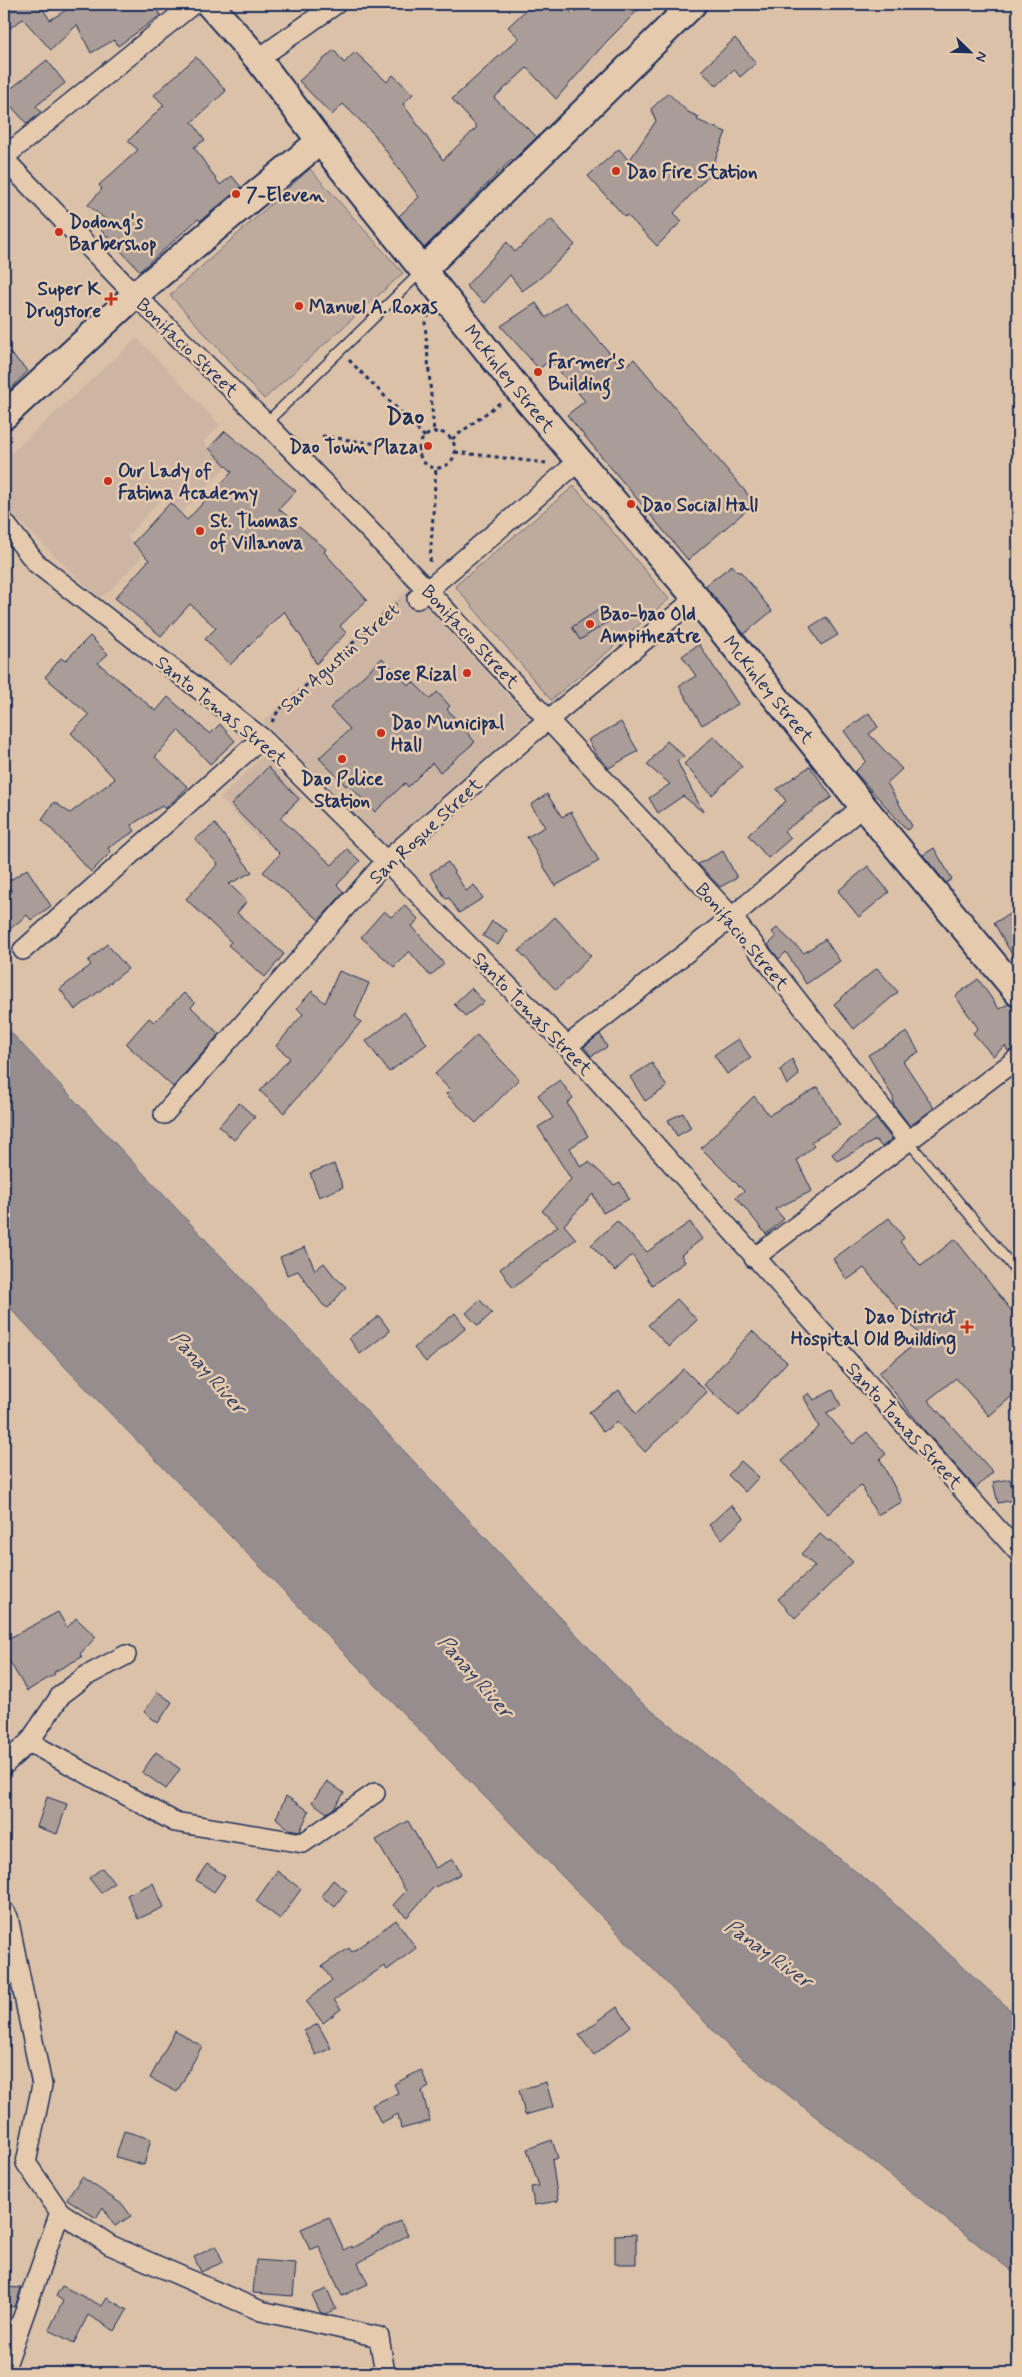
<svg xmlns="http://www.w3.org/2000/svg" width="1022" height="2377" font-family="Mynerve,sans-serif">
<rect width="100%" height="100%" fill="#dac1a8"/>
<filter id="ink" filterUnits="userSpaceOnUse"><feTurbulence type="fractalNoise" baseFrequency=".02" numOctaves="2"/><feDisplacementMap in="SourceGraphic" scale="10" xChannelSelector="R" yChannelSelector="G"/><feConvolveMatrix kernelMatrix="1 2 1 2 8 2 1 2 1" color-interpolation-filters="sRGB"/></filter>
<g filter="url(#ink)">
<path fill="#ccb6a3" d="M137,338L220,425L203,442L226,466L181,514L163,497L127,537L143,555L109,592L99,598L4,507V460Z
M409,588L529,718L390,849L263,722Z
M263,756L303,798L260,840L220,798Z"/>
<path fill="#beab9d" stroke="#6c6d7e" d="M310,169L403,273L264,399L170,295Z
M574,486L669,599L551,700L455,586Z"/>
<path fill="#968d8e" stroke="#65677b" d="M4,1025L637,1699L878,1889L1018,2017V2276L735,2053L66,1368L4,1301Z"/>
<path fill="#aa9c96" stroke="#1b2f5e" d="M9,4H44L41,6L50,20L76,4H152L161,15L118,46L114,40L91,53L77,25L51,50L23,19L4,32V7Z
M532,4H563L573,14L583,4H644L606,42L556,99L527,68L494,98L537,137L513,160L512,159L424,248L399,216L419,197L374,134L343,104L332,115L299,81L334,50L344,63L355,52L387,82L393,75L413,94L403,104L443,160L477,127L452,99L519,38L508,27Z
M735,38L756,63L740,77L734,69L717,86L701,71Z
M196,57L226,91L192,122L205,140L194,147L220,185L232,176L241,187L200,221L198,219L140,271L98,227L105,219L88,205L102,189L99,185L138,150L128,141L164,105L154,95Z
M47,60L65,83L36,106L41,112L27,124L4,98V94Z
M668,93L688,112L699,117L697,120L726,132L709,175L674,213L682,221L657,246L627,215L625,217L588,176L619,149L629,161L656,121L651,109Z
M551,219L575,245L539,279L522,291L510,275L484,303L466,286L507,242L515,252Z
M565,302L623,368L634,359L755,503L688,560L567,415L585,401L550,360L539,369L501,326L536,303L546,318Z
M4,347L28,371L4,396Z
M225,431L296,491L279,509L326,549L324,552L367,600L340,626L346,633L316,664L308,647L284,611L230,665L205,639L216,628L190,604L161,636L115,598L149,560L133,543L170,503L187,520L232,472L209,448Z
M732,565L738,572H741L772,611L744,634L705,586Z
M600,609L608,622L580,640L572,627Z
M826,617L838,635L821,645L810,627Z
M90,636L108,654L98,663L156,711L168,697L210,734L220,724L235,741L210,764L178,730L155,757L188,787L165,809L162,806L131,825L135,831L108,848L111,852L91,872L42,819L54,802L70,813L115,779L71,733L89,715L45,677L61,658L65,661Z
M699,644L738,704L702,725L679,686L696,676L682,656Z
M382,658L409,686L413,682L430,699L437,692L450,706L447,709L475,742L440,772L432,763L408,787L405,783L375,812L348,784L346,786L319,758L350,729L330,708Z
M869,713L878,727L869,734L902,769L887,783L912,826L907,830L855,772L866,761L844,731Z
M621,722L638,751L609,768L597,755L588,740Z
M714,736L742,767L712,795L684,764Z
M667,741L684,756L677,761L703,812L683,796L658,813L649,798L670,784L647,765Z
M810,766L832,797L784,831L791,838L768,858L748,835L786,801L777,789Z
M268,767L299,799L280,818L332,865L347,849L360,861L337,885L344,892L319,920L263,872L280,854L231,805Z
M547,794L562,817L571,812L599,861L555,886L527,837L545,827L531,805Z
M215,824L252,872L229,884L247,901L237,913L284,954L265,977L228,945L231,942L186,899L218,864L195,839Z
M934,848L952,879L946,883L923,855Z
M723,851L737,878L720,887L698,864Z
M448,862L466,891L474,885L483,898L459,913L449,898L446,899L430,873Z
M868,866L889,892L859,917L838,891Z
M27,869L51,906L31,920L27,915L4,934V896L12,892L6,883Z
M405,905L419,920L412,926L444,964L430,976L409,951L394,967L361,937L384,911L391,917Z
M1018,909V965L994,923Z
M555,917L591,956L556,990L519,951Z
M492,921L507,930L498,945L483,936Z
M777,928L804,953L825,939L840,961L806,984L786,952L779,959L768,945L776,937L772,932Z
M107,944L128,969L75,1010L60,989L91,965L88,961Z
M877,968L898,992L854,1029L834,1004Z
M339,971L369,983L355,1017L361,1022L284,1113L260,1091L290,1058L276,1046L303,1014L297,1008L312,991L325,1003Z
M978,979L999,1009L1008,1004L1015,1007L1018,1013V1047L1008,1051L1005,1046L993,1056L973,1033L978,1028L955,996Z
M471,988L484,1002L465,1016L454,1004Z
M184,993L195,1003L191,1007L219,1034L173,1087L126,1044L149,1018L154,1022Z
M404,1012L427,1044L389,1072L366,1041Z
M907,1032L919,1052L903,1061L934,1108L910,1126L894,1105L893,1097L868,1055Z
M600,1034L607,1047L591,1056L584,1047Z
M477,1035L519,1079L476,1123L446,1094L450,1090L435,1074Z
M738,1039L751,1058L727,1074L714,1055Z
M792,1059L799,1075L787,1085L780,1070Z
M652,1063L667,1087L645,1101L630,1077Z
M560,1080L573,1098L567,1103L588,1136L570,1148L581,1167L589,1162L614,1185L620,1182L629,1199L603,1213L593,1194L564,1225L576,1239L513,1288L500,1269L558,1226L542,1211L571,1179L538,1127L553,1118L538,1095Z
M818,1087L840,1125L811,1142L814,1146L797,1160L812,1191L775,1209L784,1219L766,1234L736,1197L744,1191L701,1148L754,1096L769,1115Z
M239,1103L255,1117L234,1140L219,1126Z
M683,1113L691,1128L677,1136L668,1120Z
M876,1119L892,1139L882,1147L876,1140L837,1161L832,1154Z
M334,1164L343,1187L319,1197L310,1173Z
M889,1218L904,1238L900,1242L921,1266L955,1239L1018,1319V1391L989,1416L956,1378L928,1400L993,1472L976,1488L925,1431L879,1373L922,1338L864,1268L847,1280L833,1259Z
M617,1221L647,1252L690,1222L702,1239L681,1255L685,1262L652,1285L632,1255L615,1271L591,1245Z
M305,1247L315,1270L324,1263L335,1277L346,1287L328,1308L323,1305L298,1271L287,1275L280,1257Z
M677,1299L697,1320L669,1347L648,1325Z
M480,1300L492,1313L478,1326L466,1313Z
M455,1313L466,1328L426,1362L414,1348Z
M379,1316L390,1331L360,1354L349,1338Z
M752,1331L787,1362L739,1416L704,1385Z
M684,1369L707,1392L645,1452L617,1422L603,1432L589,1412L619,1390L636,1414Z
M833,1390L841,1406L826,1413L853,1444L867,1432L886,1454L880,1459L902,1502L877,1515L861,1485L828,1514L782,1460L819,1427L804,1397L809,1393L814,1400Z
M741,1461L759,1477L745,1492L728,1475Z
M1010,1479L1014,1500L998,1503L993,1482Z
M731,1505L744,1518L722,1539L709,1525Z
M820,1534L828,1541L830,1540L853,1562L795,1618L778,1599L815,1566L801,1554Z
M58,1612L67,1628L76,1618L96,1637L80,1654L82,1657L54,1672L55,1674L27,1691L4,1652V1641Z
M158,1692L172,1702L158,1723L144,1712Z
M156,1752L180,1769L166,1789L142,1772Z
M327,1781L344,1793L334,1808L327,1813L312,1802Z
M286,1796L309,1811L300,1831L289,1829L276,1818Z
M47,1797L67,1804L57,1834L37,1827Z
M408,1821L435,1868L453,1859L461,1874L433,1888L407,1917L393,1905L406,1891L376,1840Z
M207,1864L225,1876L214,1892L196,1880Z
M102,1868L114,1883L101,1893L89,1878Z
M277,1871L301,1889L280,1919L256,1901Z
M333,1880L347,1891L335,1907L321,1896Z
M153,1883L164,1907L138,1919L127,1895Z
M396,1920L416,1948L387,1970L384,1966L334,2000L341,2009L323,2023L306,2001L332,1980L322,1966L349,1948L352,1952Z
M617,2007L631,2026L594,2055L579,2035Z
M318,2024L331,2048L316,2055L304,2031Z
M175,2031L202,2046L177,2092L150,2078Z
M421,2070L429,2087L422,2091L430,2121L401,2129L398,2114L381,2123L372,2105L398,2093L394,2084Z
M546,2082L553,2107L525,2115L519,2090Z
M124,2131L151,2139L144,2165L116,2157Z
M552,2140L558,2158L552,2160L558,2201L534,2205L531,2187L539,2186L527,2149Z
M82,2177L123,2205L131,2216L115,2226L103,2207L96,2218L67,2199Z
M329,2217L344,2250L351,2246L352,2248L400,2221L408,2235L358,2263L368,2284L342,2296L319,2246L310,2250L301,2229Z
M636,2234V2264H615V2235Z
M216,2246L223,2262L201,2272L194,2257Z
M256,2260L296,2263L293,2296L253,2293Z
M62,2286L102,2306L107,2298L127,2310L115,2331L88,2315L74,2343L49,2330L63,2301L56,2296Z
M4,2287L21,2288L15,2307L4,2306Z
M327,2289L336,2309L325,2314L320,2312L312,2295Z"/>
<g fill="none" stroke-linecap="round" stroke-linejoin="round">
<g stroke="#1b2f5e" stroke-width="12">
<path id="lane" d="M266,423L422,271
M908,1141L1018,1273"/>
</g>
<g stroke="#1b2f5e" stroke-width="22">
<path id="street" d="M258,59L336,4
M4,157L193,4
M4,159L135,295L266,423L428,591L732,917L908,1141
M4,522L36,563L262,738L386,861L567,1046L1018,1552
M417,599L579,461
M23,950L262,738
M567,1046L732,917L863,806
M164,1114L386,861L532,733L696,598
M754,1258L1018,1058
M29,1742L61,1695L86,1676L126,1655
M4,1765L29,1742L175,1822L303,1843L375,1793
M4,1911L8,1917L42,2085L26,2163L60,2212L110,2245L261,2311L379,2337L385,2373
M4,2371L60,2212"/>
</g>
<g stroke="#1b2f5e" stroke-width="30">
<path id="secondary" d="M209,4L258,59L320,141L518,389L696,598L863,806L1018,993
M423,270L693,4
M4,416L135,295L320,141"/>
</g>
<path stroke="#1b2f5e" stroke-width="3" stroke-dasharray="4 4" stroke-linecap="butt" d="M429,314L425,323L434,432
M349,360L425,437
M419 450a18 18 0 1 1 36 0a18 18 0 1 1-36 0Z
M322,436L419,450
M452,439L501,402
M455,452L546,463
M430,562L436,468
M272,722L278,711L399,601"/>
<use href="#lane" stroke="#e6caad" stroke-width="9"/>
<use href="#street" stroke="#e6caad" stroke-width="19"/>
<use href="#secondary" stroke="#e6caad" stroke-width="26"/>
</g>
</g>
<g fill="#c8321e" stroke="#e6caad" stroke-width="2">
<circle cx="616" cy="171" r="5"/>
<circle cx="236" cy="194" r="5"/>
<circle cx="59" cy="232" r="5"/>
<path d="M108.5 291.5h5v5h5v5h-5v5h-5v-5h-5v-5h5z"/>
<circle cx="299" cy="306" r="5"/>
<circle cx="538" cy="372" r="5"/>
<circle cx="428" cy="446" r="5"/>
<circle cx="108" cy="481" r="5"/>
<circle cx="631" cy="504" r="5"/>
<circle cx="200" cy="531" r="5"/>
<circle cx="590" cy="624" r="5"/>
<circle cx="467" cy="673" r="5"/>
<circle cx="381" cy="733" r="5"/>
<circle cx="342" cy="759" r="5"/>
<path d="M964.5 1319.5h5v5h5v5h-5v5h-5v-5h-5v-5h5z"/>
</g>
<g text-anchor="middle" stroke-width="5" stroke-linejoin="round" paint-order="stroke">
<g font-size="19" font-weight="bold" fill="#1b2f5e" stroke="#e6caad" text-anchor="start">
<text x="626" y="178">Dao Fire Station</text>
<text x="246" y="201">7-Eleven</text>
<text x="69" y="228">Dodong's<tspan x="69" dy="22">Barbershop</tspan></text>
<text x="101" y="295" text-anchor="end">Super K<tspan x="101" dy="22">Drugstore</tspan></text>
<text x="309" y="313">Manuel A. Roxas</text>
<text x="548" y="368">Farmer's<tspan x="548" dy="22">Building</tspan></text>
<text x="418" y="453" text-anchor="end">Dao Town Plaza</text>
<text x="118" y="477">Our Lady of<tspan x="118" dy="22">Fatima Academy</tspan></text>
<text x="641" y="511">Dao Social Hall</text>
<text x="210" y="527">St. Thomas<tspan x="210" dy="22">of Villanova</tspan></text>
<text x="600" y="620">Bao-bao Old<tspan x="600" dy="22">Ampitheatre</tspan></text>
<text x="457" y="680" text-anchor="end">Jose Rizal</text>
<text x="391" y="729">Dao Municipal<tspan x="391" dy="22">Hall</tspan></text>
<text x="342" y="785" text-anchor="middle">Dao Police<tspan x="342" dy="22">Station</tspan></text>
<text x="956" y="1323" text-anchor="end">Dao District<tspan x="956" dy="22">Hospital Old Building</tspan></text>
</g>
<g font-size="19" fill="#1b2f5e" stroke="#e6caad">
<text transform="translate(188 347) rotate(44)" y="7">Bonifacio Street</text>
<text transform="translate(510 378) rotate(51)" y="7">McKinley Street</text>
<text transform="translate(471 636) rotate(47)" y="7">Bonifacio Street</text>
<text transform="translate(339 657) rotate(-42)" y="7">San Agustin Street</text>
<text transform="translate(769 689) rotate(51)" y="7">McKinley Street</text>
<text transform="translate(222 710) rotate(39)" y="7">Santo Tomas Street</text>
<text transform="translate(425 830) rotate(-43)" y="7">San Roque Street</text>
<text transform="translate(743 936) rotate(50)" y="7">Bonifacio Street</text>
<text transform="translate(533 1013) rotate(46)" y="7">Santo Tomas Street</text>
<text transform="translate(905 1425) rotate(48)" y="7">Santo Tomas Street</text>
</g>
<g font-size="20" font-style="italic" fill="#2d3d65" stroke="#e6caad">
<text transform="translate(209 1372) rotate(49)" y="7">Panay River</text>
<text transform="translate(476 1676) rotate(49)" y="7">Panay River</text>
<text transform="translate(769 1953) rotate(36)" y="7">Panay River</text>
</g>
<g font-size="24" font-weight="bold" fill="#1b2f5e" stroke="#e6caad">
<text x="405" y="424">Dao</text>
</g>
</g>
<rect width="1022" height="2377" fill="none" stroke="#e6caad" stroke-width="20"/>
<rect x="10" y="10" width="1002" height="2357" fill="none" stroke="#1b2f5e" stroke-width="2" filter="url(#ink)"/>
<g transform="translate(970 52) rotate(113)" stroke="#e6caad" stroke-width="4" paint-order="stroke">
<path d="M0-4L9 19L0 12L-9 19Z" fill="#1b2f5e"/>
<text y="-8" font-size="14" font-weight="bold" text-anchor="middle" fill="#1b2f5e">N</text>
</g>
</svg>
